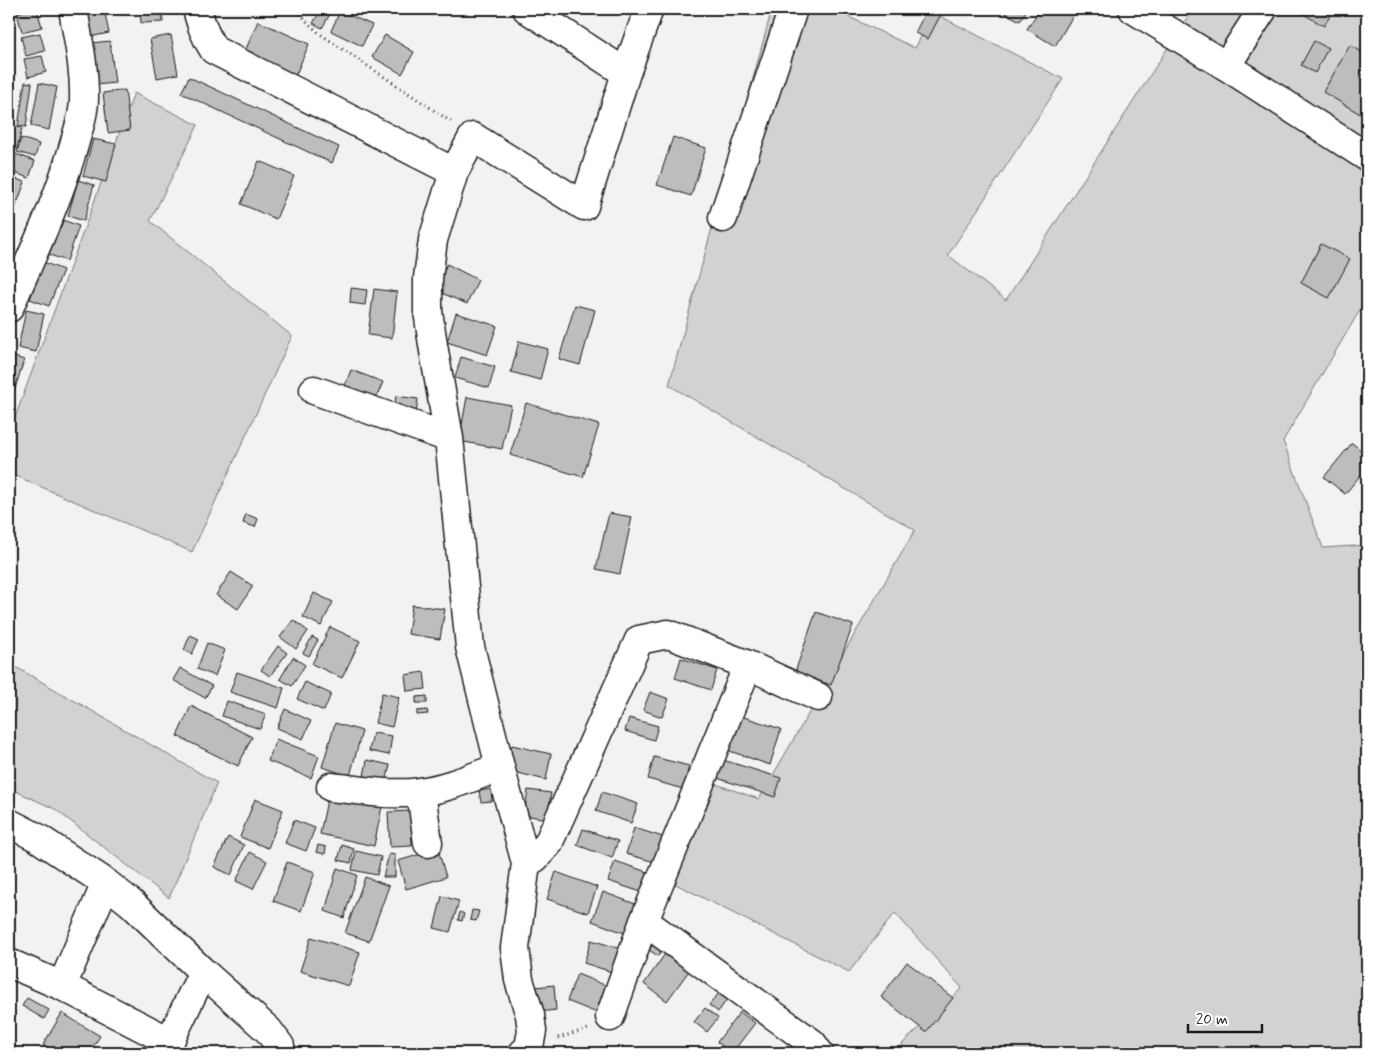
<svg xmlns="http://www.w3.org/2000/svg" width="1376" height="1062" font-family="Mynerve,sans-serif">
<rect width="100%" height="100%" fill="#f2f2f2"/>
<filter id="ink" filterUnits="userSpaceOnUse"><feTurbulence type="fractalNoise" baseFrequency=".02" numOctaves="2"/><feDisplacementMap in="SourceGraphic" scale="10" xChannelSelector="R" yChannelSelector="G"/><feConvolveMatrix kernelMatrix="1 2 1 2 8 2 1 2 1" color-interpolation-filters="sRGB"/></filter>
<g filter="url(#ink)">
<path fill="#d2d2d2" stroke="#777" d="M772,9H832L915,48L934,13L1063,79L948,255L1006,300L1192,10L1191,9H1367V298L1283,441L1323,548L1367,545V1053H906L902,1044L962,988L895,913L849,972L656,874L690,775L759,799L915,530L669,385Z
M134,93L198,125L150,221L292,336L192,552L9,473V434Z
M9,663L217,783L169,898L55,809L9,788Z"/>
<path fill="#bdbdbd" stroke="#1c1c1c" d="M31,9H37L42,27L22,32L17,13Z
M83,9H104L109,33L89,37Z
M140,9H162L163,22L141,23Z
M322,9H333L322,28L313,23Z
M927,9H931L941,14L928,39L915,33Z
M998,9H1027L1020,21Z
M1040,9H1065L1074,14L1055,46L1027,29Z
M1295,9H1334L1324,26Z
M340,11L372,25L362,46L331,31Z
M258,21L309,44L294,79L243,56Z
M40,33L45,51L26,56L21,37Z
M171,35L178,74L157,78L150,39Z
M385,35L414,52L402,74L372,57Z
M110,41L115,83L96,85L91,43Z
M1314,41L1328,48L1315,73L1301,65Z
M1350,45L1367,55V118L1323,92Z
M42,56L46,72L28,77L24,59Z
M189,77L339,147L332,163L181,93Z
M25,82L32,83L26,127L18,126Z
M39,83L57,87L49,130L31,126Z
M125,90L130,130L108,133L103,93Z
M9,125L22,128L17,149L9,148Z
M673,137L706,148L691,196L657,185Z
M21,138L39,144L35,157L17,152Z
M93,139L116,144L106,182L83,176Z
M13,153L35,161L29,178L9,171V164Z
M259,161L294,176L276,219L241,204Z
M10,177L25,182L18,201L9,197Z
M78,180L94,185L84,221L68,216Z
M9,200L17,202L13,219L9,218Z
M60,219L79,226L67,261L47,254Z
M1321,244L1350,259L1329,298L1301,283Z
M43,262L63,270L49,306L30,299Z
M447,264L478,280L467,304L435,290Z
M351,288L367,290L365,305L350,303Z
M374,289L397,292L392,338L368,335Z
M575,305L595,310L580,365L559,359Z
M26,310L44,314L36,352L18,348Z
M456,313L497,326L487,355L447,342Z
M519,341L548,349L540,380L511,372Z
M9,355L24,360L13,395L9,394Z
M461,357L495,367L489,388L455,378Z
M351,370L383,382L371,410L340,398Z
M396,396L418,399L415,422L392,419Z
M467,397L511,405L502,449L459,441Z
M526,403L599,425L583,477L510,455Z
M1352,443L1367,455V467L1345,494L1324,477Z
M609,513L632,517L620,574L596,569Z
M246,514L258,519L255,527L243,523Z
M231,572L253,586L238,609L216,595Z
M314,593L333,602L321,626L303,617Z
M412,605L445,609L440,639L408,634Z
M816,612L853,625L831,685L795,672Z
M293,620L308,631L296,649L280,637Z
M330,627L360,641L342,678L312,664Z
M190,635L199,639L192,654L184,650Z
M312,637L318,640L309,656L303,653Z
M207,643L225,650L215,676L197,669Z
M278,646L287,653L270,676L261,670Z
M293,657L305,665L292,686L280,679Z
M681,658L717,670L711,690L675,678Z
M180,668L212,686L205,698L173,680Z
M237,672L284,688L278,708L230,692Z
M424,672L426,689L407,691L405,675Z
M305,682L331,694L324,711L297,699Z
M650,692L669,699L662,717L643,710Z
M382,693L399,697L392,727L375,723Z
M427,696V703H416V697Z
M227,701L266,714L260,729L222,716Z
M191,706L252,737L238,766L177,736Z
M285,709L311,721L303,739L277,728Z
M427,710L428,714L417,715V711Z
M735,714L781,729L770,765L724,749Z
M629,718L658,726L654,740L625,731Z
M335,723L362,731L350,776L322,767Z
M373,733L392,736L389,755L369,751Z
M276,739L319,756L311,778L268,761Z
M512,745L551,754L546,780L506,770Z
M654,757L689,766L683,789L648,779Z
M367,760L390,765L384,791L362,787Z
M723,760L781,778L775,797L717,778Z
M491,789L492,801L481,802L479,791Z
M329,790L383,801L374,846L320,834Z
M528,790L551,793L547,819L524,815Z
M602,792L638,804L631,823L596,811Z
M255,799L283,810L268,848L240,837Z
M411,811L412,846L390,847L388,812Z
M294,820L315,828L306,851L285,843Z
M634,828L663,837L655,862L626,854Z
M583,829L618,841L612,858L577,845Z
M228,837L244,845L231,875L214,867Z
M318,845L326,847L325,854L316,852Z
M342,845L354,849L351,863L338,860Z
M438,849L446,877L406,889L398,861Z
M356,851L381,857L377,875L352,870Z
M250,852L267,861L253,889L236,881Z
M389,854L395,855V877H383Z
M615,861L650,873L644,893L608,881Z
M287,862L315,872L301,911L273,901Z
M337,868L357,875L344,918L325,911Z
M556,872L597,887L588,913L547,899Z
M365,877L389,886L369,941L345,933Z
M603,892L638,905L627,934L592,921Z
M442,896L459,901L450,932L434,928Z
M472,910L479,911L476,921L470,920Z
M460,912L464,914L462,921L458,920Z
M311,937L360,952L349,986L300,971Z
M591,940L625,950L618,974L584,963Z
M656,940L664,946L658,956L649,950Z
M667,951L691,968L667,1001L644,984Z
M907,962L953,998L926,1032L881,997Z
M577,974L607,986L597,1013L567,1001Z
M554,985L556,1010L539,1012L536,987Z
M720,992L728,998L718,1012L709,1005Z
M27,998L49,1010L44,1019L22,1006Z
M705,1008L718,1018L707,1032L694,1022Z
M740,1012L755,1023L732,1053L717,1042Z
M62,1013L100,1036L89,1053H56L43,1045Z
M12,1046L24,1053H9Z"/>
<g fill="none" stroke-linecap="round" stroke-linejoin="round">
<g stroke="#1c1c1c" stroke-width="31">
<path id="street" d="M197,9C201,24 205,37 214,50L454,172L433,240L428,278V311L433,345L449,438L470,647L500,767L526,863L515,948L519,980L530,1015L532,1031L529,1047L523,1053
M527,9L626,73
M1226,66L1263,9
M454,172L473,137L584,206L626,73L649,9
M723,218L793,9
M9,308C32,255 58,201 74,145C78,130 84,115 84,100C85,69 78,39 73,9
M314,390L449,438
M748,665L818,697
M331,787C360,790 390,796 419,792C446,789 475,776 500,767
M421,792L428,843
M9,823L38,838L106,883L131,903L203,972L268,1030L280,1046L281,1053
M526,863L535,858L548,844L639,640L668,634L748,665L644,921L610,1017
M644,921L812,1043L819,1053
M9,963L62,986L169,1041
M62,986L106,883
M164,1053L203,972"/>
</g>
<g stroke="#1c1c1c" stroke-width="31">
<path id="secondary" d="M1133,9L1226,66L1367,157"/>
</g>
<path stroke="#1c1c1c" stroke-width="3" stroke-dasharray="1 4" stroke-linecap="butt" d="M298,9L305,20L320,34L453,123
M558,1038L588,1029"/>
<use href="#street" stroke="#fff" stroke-width="28"/>
<use href="#secondary" stroke="#fff" stroke-width="28"/>
</g>
</g>
<rect width="1376" height="1062" fill="none" stroke="#fff" stroke-width="30"/>
<rect x="15" y="15" width="1346" height="1032" fill="none" stroke="#1c1c1c" stroke-width="2" filter="url(#ink)"/>
<path d="M1188 1024v8h74v-8" fill="none" stroke="#1c1c1c" stroke-width="2.5"/>
<text x="1196" y="1024" font-size="15" fill="#1c1c1c" stroke="#ffffff" stroke-width="4" paint-order="stroke">20 m</text>
</svg>
